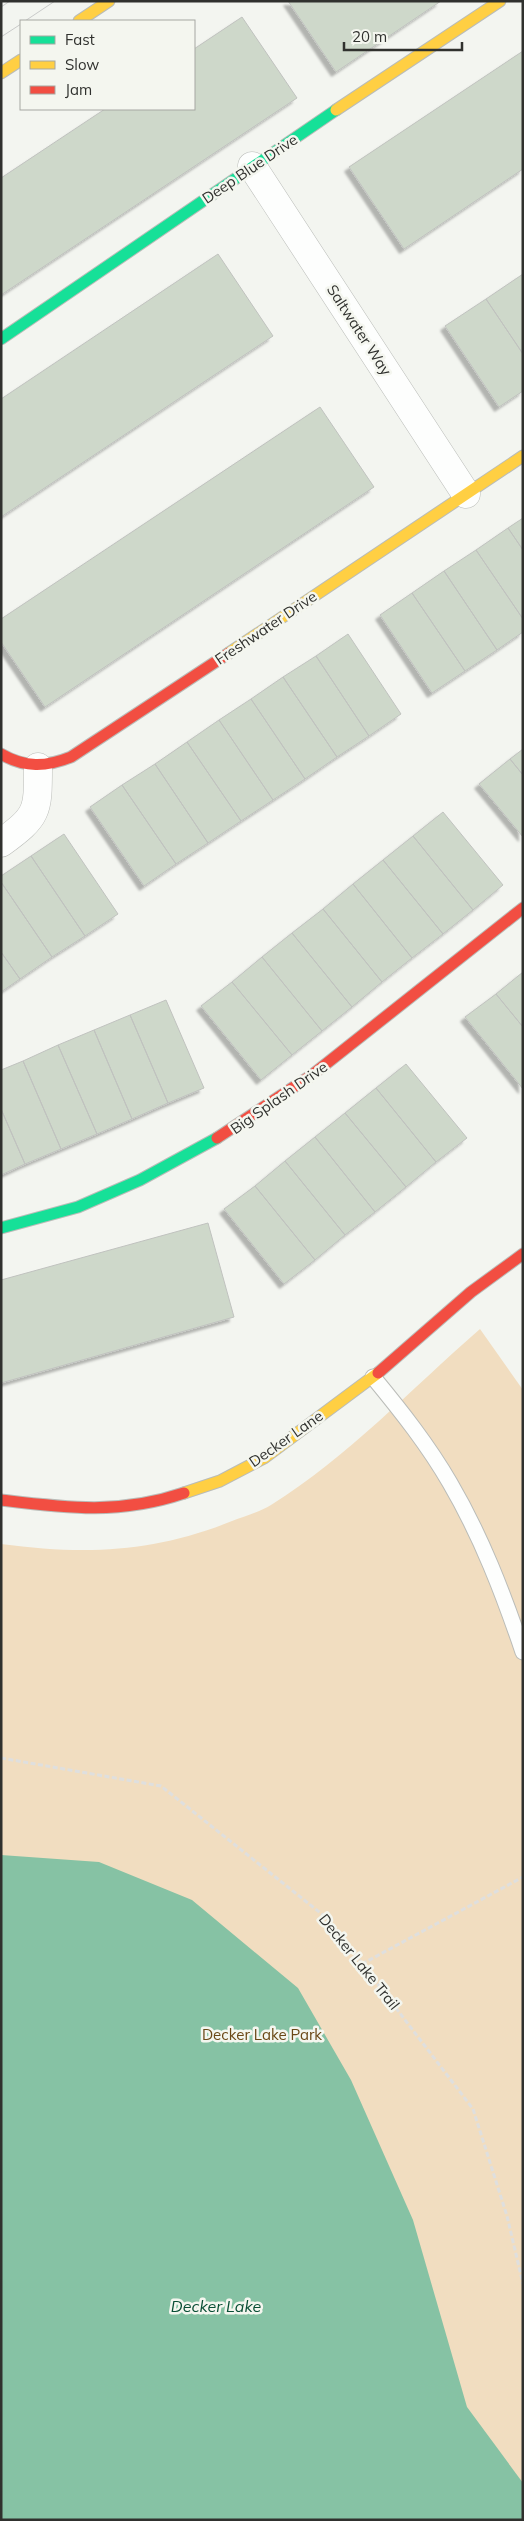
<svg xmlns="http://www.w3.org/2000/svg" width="524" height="2521" font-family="Mulish,sans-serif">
<defs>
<filter id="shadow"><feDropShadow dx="-4.5" dy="4.5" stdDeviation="1" flood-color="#0004"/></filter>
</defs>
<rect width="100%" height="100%" fill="#f3f5f0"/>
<path fill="#f1ddc0" d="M480,1329L523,1390V2520H1V1544C85,1555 153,1553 232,1521C245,1516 260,1512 271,1505C348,1457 412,1388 480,1329Z"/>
<path fill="#86c2a4" d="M1,1855L99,1862L192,1900L298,1988L351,2080L413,2220L467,2407L523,2483V2520H1Z"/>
<path fill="#ced8ca" stroke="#c0c2bf" filter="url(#shadow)" d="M288,1H441L336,72Z
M242,17L297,98L1,295V178L105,109H194V49Z
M523,51V169L404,249L349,167Z
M218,254L273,336L1,517V399Z
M523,274V354L486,299Z
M486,299L523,354V391L499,407L445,326Z
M320,407L374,487L45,707L1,642V619Z
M523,518V550L508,528Z
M508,528L523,550V619L476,550Z
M476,550L523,619V632L497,650L444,571Z
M444,571L497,650L465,671L412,593Z
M412,593L465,671L432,693L380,615Z
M348,634L401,714L369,736L316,656Z
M316,656L369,736L337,757L283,677Z
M283,677L337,757L305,779L251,699Z
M251,699L305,779L273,800L219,720Z
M219,720L273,800L241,821L187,742Z
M187,742L241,821L208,843L155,764Z
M523,749V775L510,759Z
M510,759L523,775V837L479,784Z
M155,764L208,843L176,864L122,785Z
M122,785L176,864L144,886L90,807Z
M443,812L503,885L473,910L413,836Z
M64,834L118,914L85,936L31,856Z
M413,836L473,910L443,934L383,860Z
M31,856L85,936L52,957L1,882V876Z
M383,860L443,934L412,958L353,884Z
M1,882L52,957L20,979L1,952Z
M353,884L412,958L382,982L323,909Z
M323,909L382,982L352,1007L292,933Z
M292,933L352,1007L322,1031L262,957Z
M1,952L20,979L1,992Z
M262,957L322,1031L292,1055L232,982Z
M523,972V1027L496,994Z
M232,982L292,1055L261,1080L201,1006Z
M496,994L523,1027V1089L465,1017Z
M166,1000L204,1088L168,1103L130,1015Z
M130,1015L168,1103L132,1119L94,1030Z
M94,1030L132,1119L97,1134L58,1045Z
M58,1045L97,1134L61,1149L23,1061Z
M23,1061L61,1149L25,1164L1,1109V1070Z
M406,1064L467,1138L436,1162L376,1088Z
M376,1088L436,1162L406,1187L345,1113Z
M1,1109L25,1164L1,1175Z
M345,1113L406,1187L375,1212L315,1137Z
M315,1137L375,1212L345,1235L285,1161Z
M285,1161L345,1235L315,1260L255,1186Z
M255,1186L315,1260L284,1284L224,1209Z
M208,1223L234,1317L1,1383V1280Z"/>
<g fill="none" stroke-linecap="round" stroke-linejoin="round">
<g stroke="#babcb8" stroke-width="17">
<path id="lane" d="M373,1377C401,1411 428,1445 450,1483C481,1536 503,1593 523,1652"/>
</g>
<g stroke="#babcb8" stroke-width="29">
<path id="street" d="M252,166L466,494
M1,843C38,816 38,812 38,767"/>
</g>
<g stroke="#babcb8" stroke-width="13">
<path id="fast" d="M1,339L336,110
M1,1228L78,1207L140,1180L217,1138"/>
</g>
<g stroke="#babcb8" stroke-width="13">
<path id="slow" d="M79,21L109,1
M1,73L21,60
M336,110L500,1
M229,653L523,456
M184,1493L220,1481L264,1458L378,1373"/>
</g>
<g stroke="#babcb8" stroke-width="13">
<path id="jam" d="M1,754C25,768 46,767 71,757L229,653
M217,1138L312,1075L523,908
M378,1373L471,1292L523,1254
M1,1500C67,1508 119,1515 184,1493"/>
</g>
<path stroke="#dfdfde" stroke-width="3" stroke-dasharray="5 2.5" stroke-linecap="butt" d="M1,1758L161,1786L328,1919L473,2109L507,2216L523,2284
M362,1964L523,1877"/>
<use href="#lane" stroke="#fdfefd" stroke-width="15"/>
<use href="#street" stroke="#fdfefd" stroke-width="28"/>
<use href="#fast" stroke="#16e098" stroke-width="11"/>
<use href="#slow" stroke="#ffcf43" stroke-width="11"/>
<use href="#jam" stroke="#f24e42" stroke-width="11"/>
<path stroke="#c9cac9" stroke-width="1" d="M1,7L10,1
M25,21L55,1
M1,37L21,24"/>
</g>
<g text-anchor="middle" stroke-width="5" stroke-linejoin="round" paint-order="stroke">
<g font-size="15" fill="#30312e" stroke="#f4f6ef">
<text transform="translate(250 169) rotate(-34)" y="5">Deep Blue Drive</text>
<text transform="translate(359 330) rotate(57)" y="5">Saltwater Way</text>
<text transform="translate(266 628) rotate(-34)" y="5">Freshwater Drive</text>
<text transform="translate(279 1098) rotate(-35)" y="5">Big Splash Drive</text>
<text transform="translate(286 1439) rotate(-35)" y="5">Decker Lane</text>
<text transform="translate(359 1962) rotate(51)" y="5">Decker Lake Trail</text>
</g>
<g font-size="15" fill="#6a4816" stroke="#f4f6ef">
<text x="262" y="2040">Decker Lake Park</text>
</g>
<g font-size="16" font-style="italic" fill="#084e34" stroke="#f4f6ef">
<text x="216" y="2312">Decker Lake</text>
</g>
</g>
<rect width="524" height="2521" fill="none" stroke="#30312e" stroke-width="5"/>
<rect x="20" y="20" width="175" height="90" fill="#f4f6ef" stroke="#a6a7a2"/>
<rect x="30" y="36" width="25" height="8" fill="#16e098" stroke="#a6a7a2"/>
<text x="65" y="45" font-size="15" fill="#30312e">Fast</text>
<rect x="30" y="61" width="25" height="8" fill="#ffcf43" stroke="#a6a7a2"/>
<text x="65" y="70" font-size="15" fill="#30312e">Slow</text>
<rect x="30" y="86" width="25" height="8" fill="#f24e42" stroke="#a6a7a2"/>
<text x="65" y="95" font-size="15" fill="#30312e">Jam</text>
<path d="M344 42v8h118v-8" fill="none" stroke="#30312e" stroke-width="2.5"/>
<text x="352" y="42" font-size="15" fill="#30312e" stroke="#f4f6ef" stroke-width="4" paint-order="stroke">20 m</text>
</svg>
